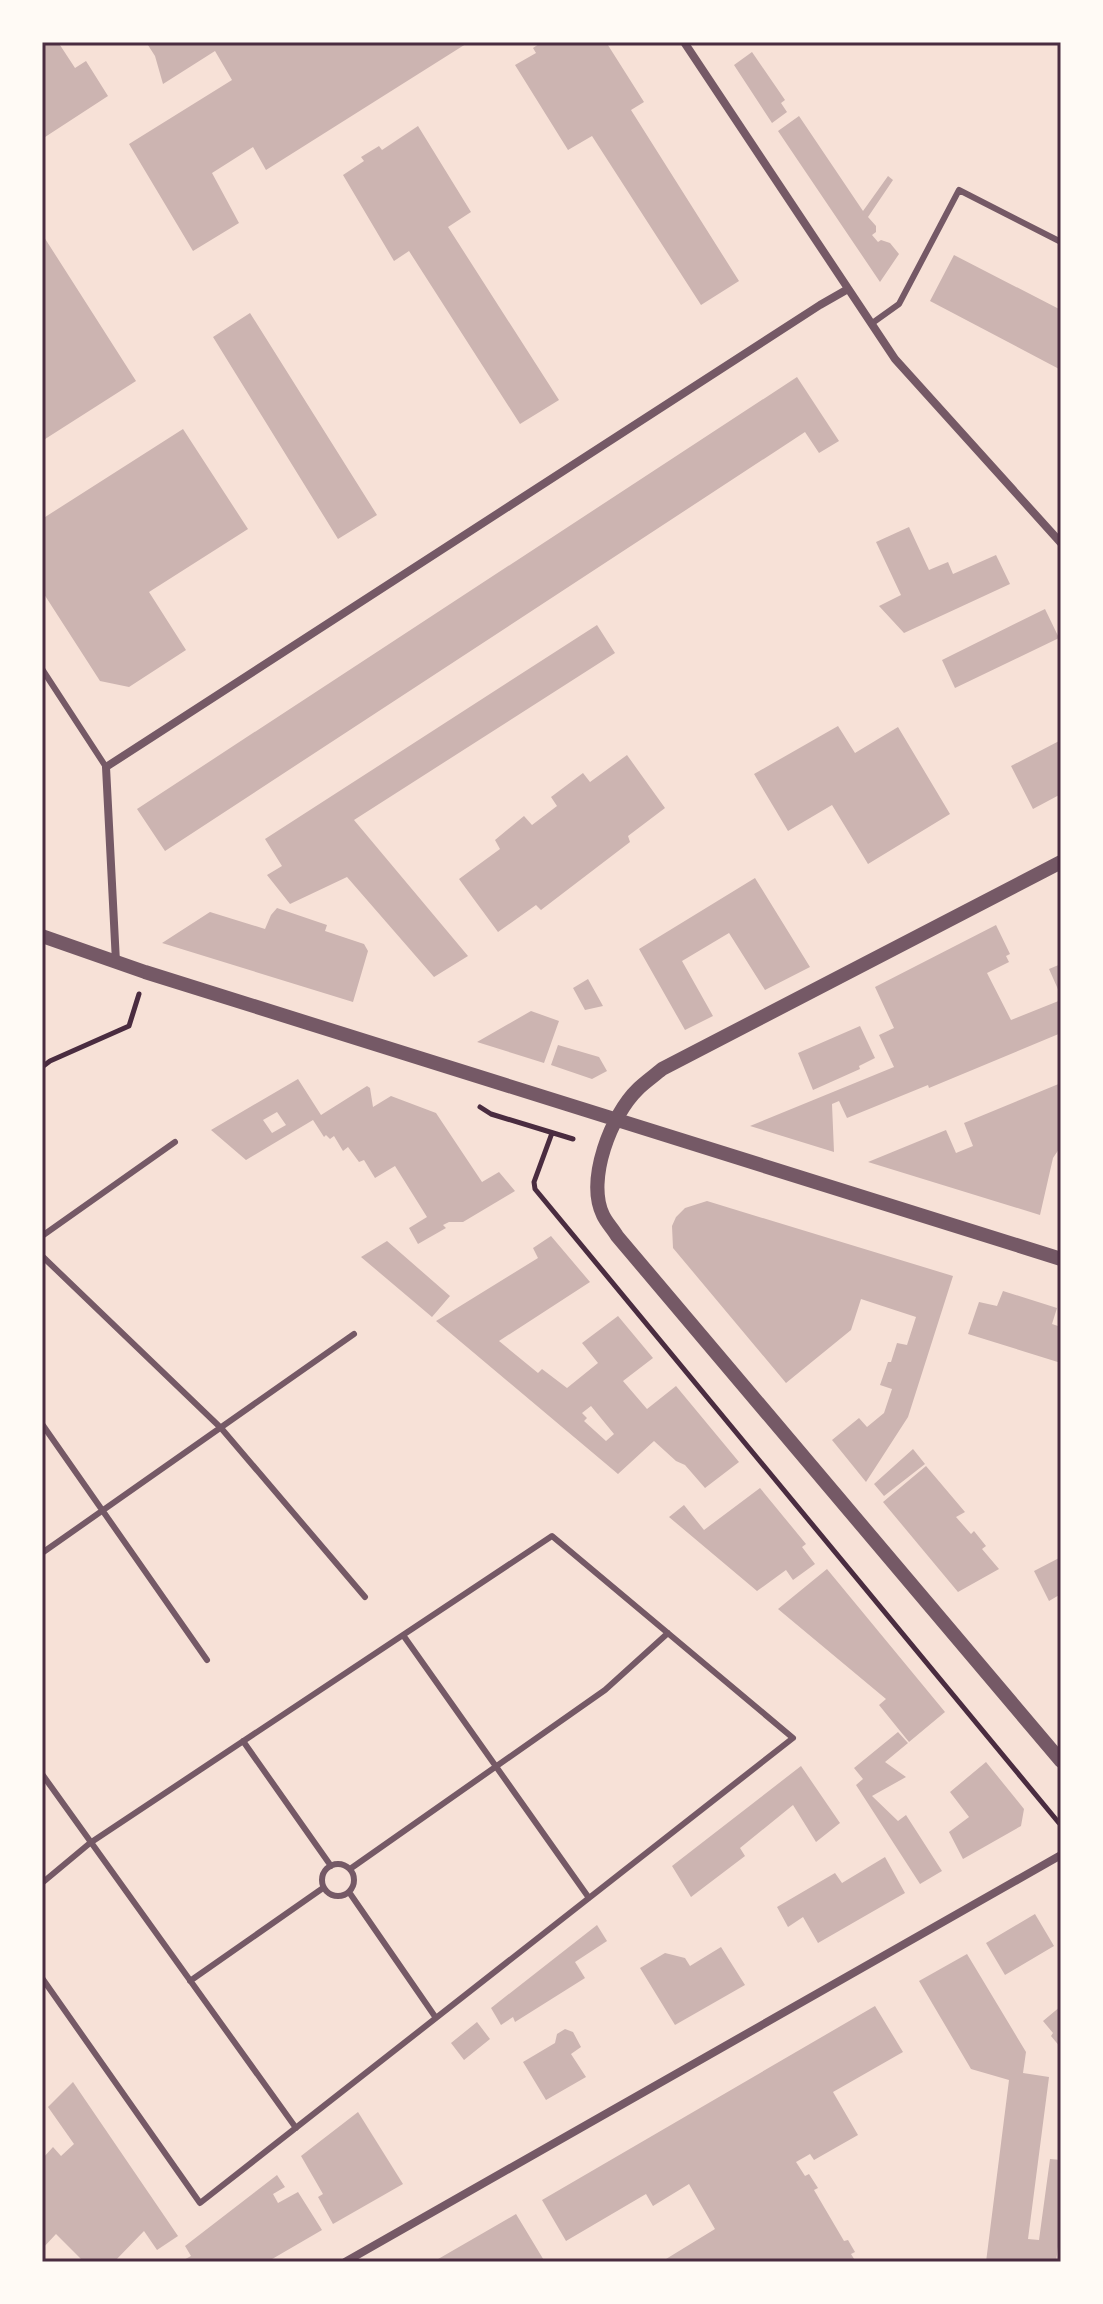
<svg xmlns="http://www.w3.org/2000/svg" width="1103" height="2304" font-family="'Archivo Narrow',sans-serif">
<rect width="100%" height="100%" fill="#f7e1d7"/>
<path fill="#ccb4b1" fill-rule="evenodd" d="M42,42H58L75,68L86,61L108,96L42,139Z
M146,42H469L266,170L253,147L212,173L239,223L193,251L129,144L232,80L215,51L163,84L155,56Z
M542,42H606L644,102L631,110L739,281L701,305L592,136L568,150L515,65L536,53L533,48Z
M752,52L785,100L781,103L787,112L772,123L734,65Z
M799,116L863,211L888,176L893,180L868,217L876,226V232L872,235L878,242L881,240L890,243L899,254L880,282L778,131Z
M418,126L471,212L448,227L559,400L520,424L409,251L394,261L343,175L364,161L361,157L379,146L382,150Z
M44,237L136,381L42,441V238Z
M954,255L1061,310V370L930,301Z
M250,313L377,515L338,539L213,337Z
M797,377L839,441L819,453L805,432L165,851L137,809Z
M183,429L248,529L149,592L186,650L129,687L100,681L42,591V519Z
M909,527L929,570L948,562L953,574L996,555L1010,584L904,633L879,606L901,595L876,542Z
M1045,609L1059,638L1057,639L955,688L942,660Z
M597,625L615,653L354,820L468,956L434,977L347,877L290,904L267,875L282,866L265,839Z
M838,726L855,753L898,727L950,814L868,864L832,805L788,831L754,774Z
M1061,740V794L1033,809L1011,766Z
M627,755L665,808L628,836L630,842L541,910L536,905L498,932L459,879L500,849L495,840L524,816L532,825L557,806L551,797L583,773L590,782Z
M755,878L810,967L765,990L729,933L682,961L713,1016L685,1030L639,949Z
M277,908L327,925L325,931L364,944L368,951L353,1002L162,943L210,912L265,929L271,915Z
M996,925L1010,954L1006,956L1009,962L987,973L1011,1020L1061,1000V1033L929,1088L928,1085L847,1118L839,1101L832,1104L834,1152L750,1126L894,1067L879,1035L894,1028L875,987Z
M1061,964V996L1049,969Z
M588,979L603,1006L585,1010L573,988Z
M531,1011L559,1021L544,1063L477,1042Z
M860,1026L875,1058L859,1066L860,1069L813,1090L798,1053Z
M558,1045L599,1057L607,1071L592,1079L551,1065Z
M298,1079L321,1115L367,1086L370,1088L373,1107L391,1096L436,1113L482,1182L499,1172L515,1191L463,1222H449L443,1225L446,1228L418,1244L409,1228L427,1217L395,1166L375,1178L364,1160L359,1162L348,1147L343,1151L334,1136L330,1139L326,1135L324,1137L313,1120L246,1160L211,1130ZM277,1112L286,1125L272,1133L263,1120Z
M1061,1083V1146L1053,1158L1040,1215L868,1162L946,1130L956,1153L973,1146L964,1123Z
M707,1201L953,1276L908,1417L866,1482L832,1440L859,1418L867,1427L884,1413L892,1389L880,1385L888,1362H891L897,1343L907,1345L916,1317L861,1299L851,1330L786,1383L673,1248L672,1226L676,1217L685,1208Z
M551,1236L590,1282L499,1341L538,1373L542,1369L567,1388L598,1363L582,1343L618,1316L653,1358L623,1381L647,1409L676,1386L739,1462L705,1488L685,1465L676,1461L654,1441L618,1474L436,1321L538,1258L533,1248ZM591,1406L614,1434L606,1441L584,1421L587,1418L582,1413Z
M387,1241L450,1296L432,1317L361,1257Z
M1003,1291L1057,1308L1052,1324L1061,1327V1363L968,1334L979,1302L997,1306Z
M913,1449L925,1464L884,1496L874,1484Z
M926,1466L965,1512L956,1517L971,1534L974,1531L986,1546L982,1549L999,1569L958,1592L883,1502Z
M760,1488L806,1544L802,1547L815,1564L793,1580L786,1570L757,1591L669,1517L684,1505L704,1530Z
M1061,1557V1594L1049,1601L1034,1571Z
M827,1569L945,1712L909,1742L879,1705L886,1699L778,1609Z
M898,1732L908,1743L885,1762L906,1777L872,1796L898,1821L906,1815L942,1871L920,1884L856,1785L863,1779L854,1768Z
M986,1762L1024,1809L1021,1826L963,1859L949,1832L969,1817L950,1792Z
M801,1766L840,1823L816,1842L793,1805L740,1848L745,1856L691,1897L672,1866Z
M885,1857L905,1893L818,1943L803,1917L788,1927L777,1907L835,1873L842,1883Z
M1035,1914L1054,1946L1005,1975L986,1943Z
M597,1925L607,1941L575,1962L585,1978L515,2022L513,2017L501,2025L491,2008Z
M721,1947L745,1985L675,2025L640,1968L665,1953L685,1958L690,1966Z
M967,1954L1026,2052L1023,2073L1049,2077L1028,2239L1039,2240L1050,2159L1061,2160V2224L1056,2262H1036V2260L1026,2259L1025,2262H986L1009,2080L971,2069L919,1981Z
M875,2006L903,2052L833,2092L858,2135L814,2160L810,2154L796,2162L805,2176L809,2174L818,2188L814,2190L844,2241L848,2240L855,2252L851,2254L856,2262H667L666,2259L715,2229L689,2184L653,2206L646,2194L566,2241L542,2200Z
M1061,2006V2048L1051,2036L1053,2033L1043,2021Z
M477,2022L490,2039L464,2060L451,2043Z
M565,2029L573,2032L581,2047L571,2054L586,2077L546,2100L523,2062L555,2043L557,2034Z
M73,2082L178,2236L157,2250L144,2231L114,2262H84L56,2234L42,2249V2159L53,2147L61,2156L74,2144L48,2107Z
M358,2112L403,2184L333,2224L318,2197L323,2194L301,2156Z
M277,2175L285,2187L273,2194L278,2203L298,2192L322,2230L267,2262H180L191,2256L185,2246Z
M516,2214L545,2262H433L452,2251Z"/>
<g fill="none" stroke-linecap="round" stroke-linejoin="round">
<path stroke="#4a2c40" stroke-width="5" d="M42,1067L50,1061L129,1026L139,994
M480,1107L491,1114L573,1139
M552,1133L534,1182L535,1189L1059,1823"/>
<path stroke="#755966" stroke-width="6" d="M871,324L899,304L959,190L1061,242
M42,669L106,767
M42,1236L175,1142
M42,1256L221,1428L365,1597
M42,1424L207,1660
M42,1553L354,1334
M403,1635L589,1898
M243,1741L331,1866
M42,1774L296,2128
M322 1880a16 16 0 1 1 32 0a16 16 0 1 1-32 0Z
M350,1869L605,1690L668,1633
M42,1883L90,1843L552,1536L793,1738L200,2203L42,1978
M349,1892L436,2018
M190,1981L323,1888"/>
<path stroke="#755966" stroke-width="8" d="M684,42L895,359L1061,543
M116,962L106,767L820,305L848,289
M345,2262L1061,1855"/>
<path stroke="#755966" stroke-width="14" d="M1061,862L662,1069C654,1076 645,1082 638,1089C611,1115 586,1180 603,1215C606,1222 613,1229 617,1236L1061,1761
M42,936L145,972L1061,1259"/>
</g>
<rect width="1103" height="2304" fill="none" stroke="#fffaf5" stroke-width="88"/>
<rect x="44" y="44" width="1015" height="2216" fill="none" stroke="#4a2c40" stroke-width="3"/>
</svg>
